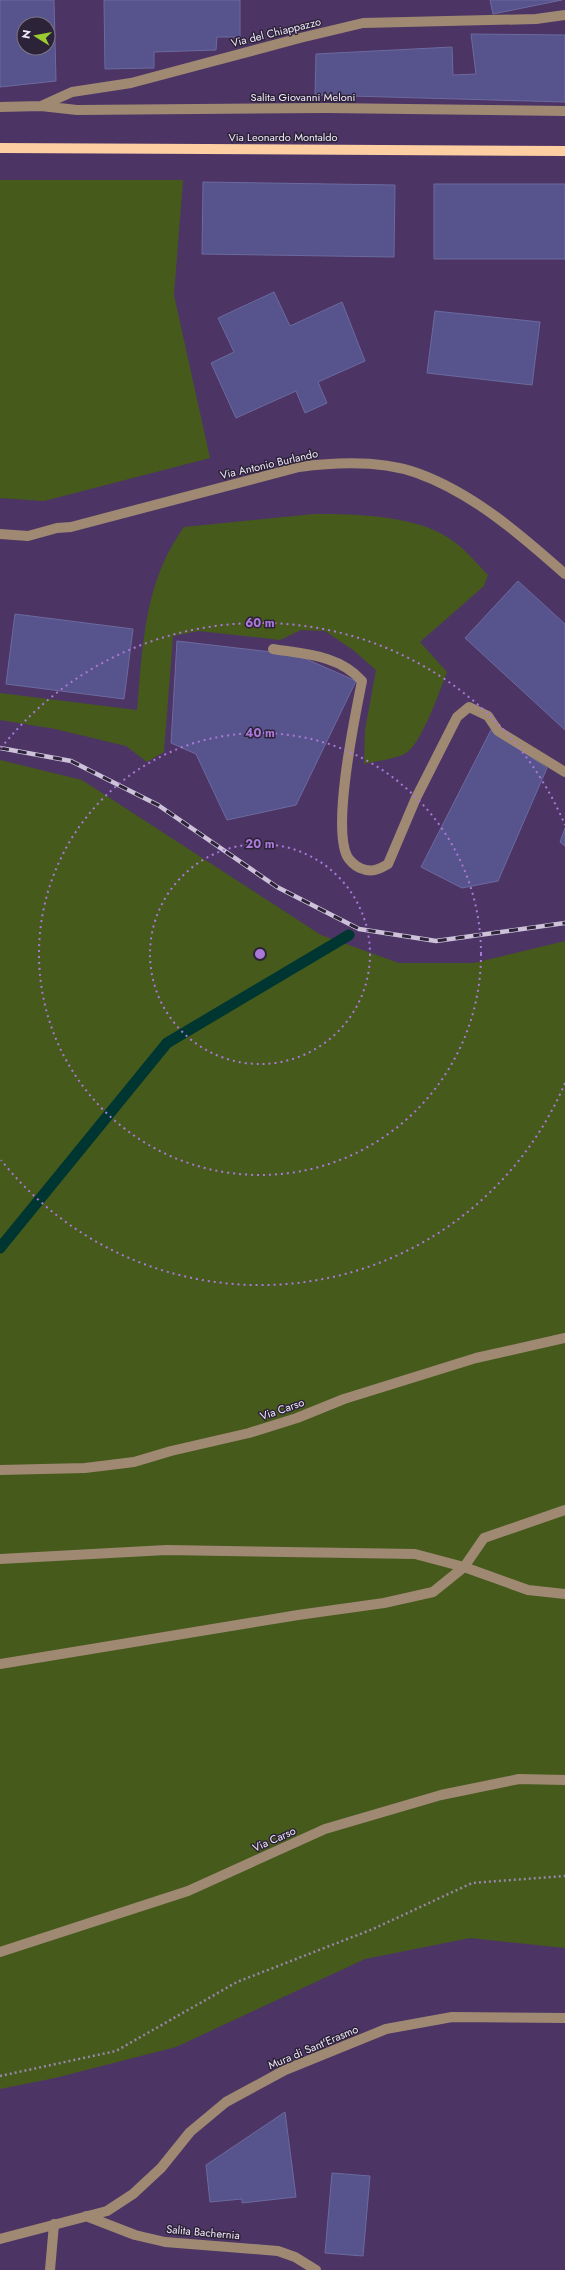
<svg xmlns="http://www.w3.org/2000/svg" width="565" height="2270" font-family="Jost,sans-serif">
<rect width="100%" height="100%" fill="#4c3564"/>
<path fill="#465a1c" d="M0,180H183L174,295L210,458L44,501L0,498Z
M314,514C355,514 419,515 453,541C466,550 477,564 488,575L484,586L420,642L447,672C440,690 422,743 406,753C397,759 375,761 364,764L365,730L376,670L353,650L325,631L301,630L280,640L199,631L173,636L164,752L147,762L126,746L55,729L0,720V693L137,710C143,644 144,582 184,527Z
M0,760L82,780L321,935L399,963H474L565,941V1948L470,1938L365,1959L176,2047L55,2078L0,2089Z"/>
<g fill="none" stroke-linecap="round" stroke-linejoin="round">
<path stroke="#003631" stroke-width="11" d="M0,1248L167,1043L349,935"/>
</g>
<path fill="#57538c" stroke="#6c6a9f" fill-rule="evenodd" d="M0,0H54L56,81L0,87ZM24,24H48V48H24Z
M104,0H240V37H217L216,50L154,52V68L105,69Z
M490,0H562L493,14Z
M471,34L565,35V102L315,95L316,54L452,47L453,75L476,74Z
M203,182L395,185L394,257L202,254Z
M434,184H565V259H434Z
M274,292L290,326L342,302L365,361L318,382L327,403L305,413L296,391L236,418L211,363L234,352L218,318Z
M435,311L540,322L532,385L427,373Z
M518,581L565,624V730L465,638Z
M15,614L133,629L124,699L6,684Z
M177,641L297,655L356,681L296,805L227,820L196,754L171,743Z
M491,730L547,768L498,881L462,888L421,867Z
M565,828V846L560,842Z
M285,2112L296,2197L242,2203V2199L210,2202L206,2165Z
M332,2173L370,2176L363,2256L325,2253Z"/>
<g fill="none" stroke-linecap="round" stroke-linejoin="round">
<path stroke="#9686a8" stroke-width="2.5" stroke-dasharray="2 3" stroke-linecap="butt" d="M0,2076L116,2051L237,1982L373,1929L472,1883L565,1876"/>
<path stroke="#9f8973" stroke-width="10" d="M41,106L77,110L326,108L565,111
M0,107L41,106L72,92L131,83L300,38L363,23L536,19L565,15
M0,534L28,536L57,528L71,527L299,467C337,462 380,460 417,473C473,493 521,535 565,574
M273,649C304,654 340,655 362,681C355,716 332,825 347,856C349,860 355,866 360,868C371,873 378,870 388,864L416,798L457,717L469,707L488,716L498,731L565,772
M0,1470L85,1468L134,1462L171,1451L249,1433L297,1418L344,1399L476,1358L565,1338
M0,1559L166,1550L415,1554L464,1567L528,1590L565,1594
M0,1664L298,1615L384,1603L433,1592L464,1567L484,1538L565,1510
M0,1952L188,1891L325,1829L441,1795L519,1779L565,1780
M86,2216L135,2235L165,2242L278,2251L295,2257L316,2270
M0,2239L107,2211L133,2194L161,2168L190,2132L226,2102L285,2070L386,2029L452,2017L565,2018
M50,2270L54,2224"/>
<path stroke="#fccea2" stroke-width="10" d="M0,148L565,151"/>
<g stroke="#cdc2da" stroke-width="4.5">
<path id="rail" d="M0,748L71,761L158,805L277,887L359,929L436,941L565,923"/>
</g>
<use href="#rail" stroke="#2d2338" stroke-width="3" stroke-dasharray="9" stroke-linecap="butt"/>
</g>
<g fill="none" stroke="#aa78d7" stroke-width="2" stroke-dasharray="2 4">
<circle cx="260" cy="954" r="110"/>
<circle cx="260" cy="954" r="221"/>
<path d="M565 1083A331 331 0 0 1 1 1160M1 748A331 331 0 0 1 565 825"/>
</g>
<g text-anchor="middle" stroke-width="3" stroke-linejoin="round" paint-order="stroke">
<g font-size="11" fill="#f1eafb" stroke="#2d2338">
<text transform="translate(276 32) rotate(-14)" y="4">Via del Chiappazzo</text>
<text x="303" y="101">Salita Giovanni Meloni</text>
<text x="283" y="141">Via Leonardo Montaldo</text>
<text transform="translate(269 464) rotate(-13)" y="4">Via Antonio Burlando</text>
<text transform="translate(282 1409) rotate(-19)" y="4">Via Carso</text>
<text transform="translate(274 1839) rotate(-24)" y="4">Via Carso</text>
<text transform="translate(313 2047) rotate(-23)" y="4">Mura di Sant'Erasmo</text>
<text transform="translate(203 2232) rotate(5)" y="4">Salita Bachernia</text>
</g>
</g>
<circle cx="260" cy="954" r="6" fill="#aa78d7" stroke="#2d2338" stroke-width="2"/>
<g font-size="12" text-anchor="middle" font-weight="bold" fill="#aa78d7" stroke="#2d2338" stroke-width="3" stroke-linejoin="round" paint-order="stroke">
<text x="260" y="627">60 m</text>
<text x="260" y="737">40 m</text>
<text x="260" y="848">20 m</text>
</g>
<g transform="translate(36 36) rotate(281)"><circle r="19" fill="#2d2338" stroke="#7b7386"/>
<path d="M0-3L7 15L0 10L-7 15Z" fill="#9cca31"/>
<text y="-6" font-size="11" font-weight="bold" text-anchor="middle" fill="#f1eafb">N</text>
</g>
</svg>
